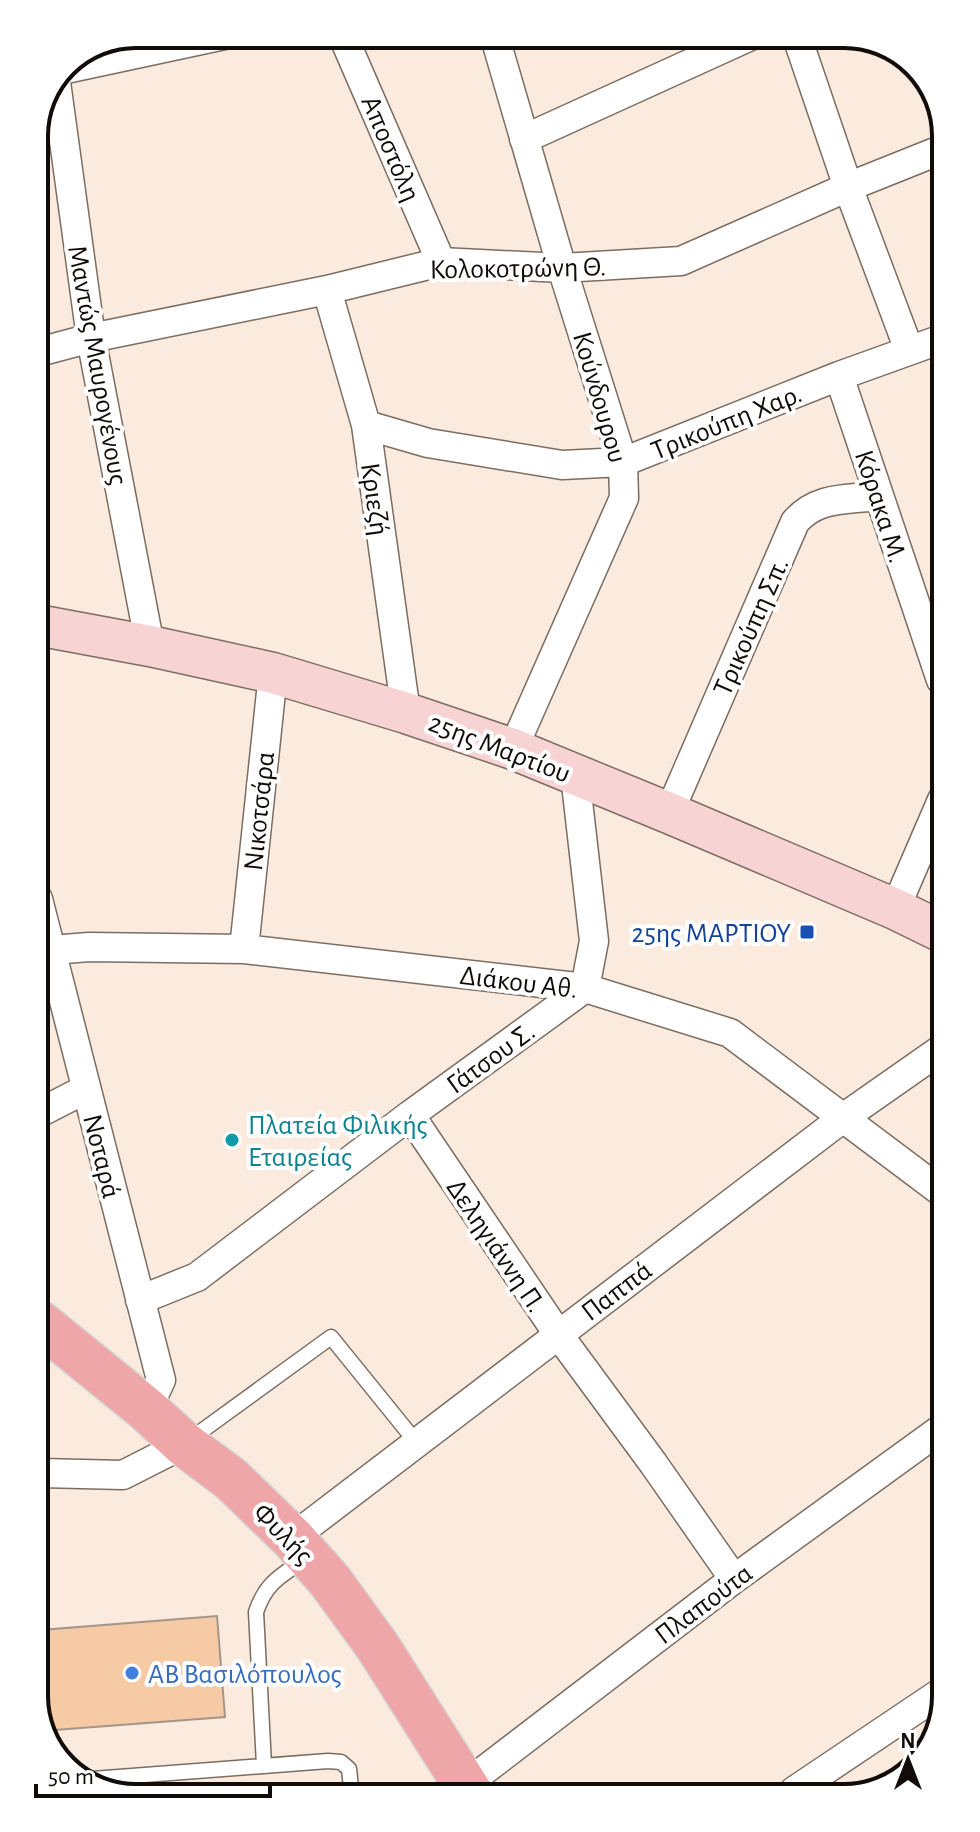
<svg xmlns="http://www.w3.org/2000/svg" width="980" height="1832" font-family="'Alegreya Sans',sans-serif">
<rect width="100%" height="100%" fill="#fbebde"/>
<path fill="#f5caa4" stroke="#a39589" stroke-width="2" d="M217,1616L225,1717L42,1731L41,1630Z"/>
<g fill="none" stroke-linecap="round" stroke-linejoin="round">
<g stroke="#7b6d61" stroke-width="17">
<path id="service" d="M188,1441L331,1337L416,1442
M264,1765L256,1612C266,1582 281,1576 305,1559
M79,1780L328,1761L341,1762L349,1769L352,1796"/>
</g>
<g stroke="#7b6d61" stroke-width="31">
<path id="minor" d="M342,34L441,262
M494,34L562,268L623,462L624,498L513,749
M796,34L848,187L909,350
M61,70L229,34
M56,82L91,338L150,646
M524,139L755,34
M327,290L366,425L406,713
M35,353L91,338L327,290L441,262L562,268L681,261L848,187L938,151
M839,376L941,680
M366,425L428,443L562,465L623,462L839,376L939,340
M669,813L795,522C817,496 847,500 878,496
M38,899L161,1380L147,1410
M895,909L942,800
M244,949L273,673
M38,956L52,950L89,947L244,949L585,988L730,1033L943,1193
M39,1113L86,1089
M410,1115L558,1334L653,1463L734,1579
M140,1300L197,1277L410,1115L585,988L594,941L575,775
M41,1473L123,1475L184,1444
M292,1538L843,1118L943,1048
M465,1785L734,1579L945,1426
M794,1791L946,1689"/>
</g>
<g stroke="#7b6d61" stroke-width="43">
<path id="secondary" d="M37,625L150,646L273,673L406,713L513,749L669,813L895,909L942,932"/>
</g>
<g stroke="#d4d3d2" stroke-width="47">
<path id="primary" d="M40,1323L147,1410L184,1444L231,1479L292,1538L330,1581L378,1647L471,1794"/>
</g>
<use href="#service" stroke="#fff" stroke-width="14"/>
<use href="#minor" stroke="#fff" stroke-width="28"/>
<use href="#secondary" stroke="#f7d3d4" stroke-width="40"/>
<use href="#primary" stroke="#efa6a8" stroke-width="44"/>
</g>
<rect fill="#1a4fb4" stroke="#fff" stroke-width="3" x="799" y="924" width="16" height="16" rx="4"/>
<circle fill="#0f9aa8" stroke="#fff" stroke-width="3" cx="232" cy="1140" r="8"/>
<circle fill="#3f7fe0" stroke="#fff" stroke-width="3" cx="132" cy="1673" r="8"/>
<g text-anchor="middle" stroke-width="8" stroke-linejoin="round" paint-order="stroke">
<g font-size="28" fill="#110c07" stroke="#fff">
<text transform="translate(392 148) rotate(67)" y="10">Αποστόλη</text>
<text transform="translate(518 267) rotate(-1)" y="10">Κολοκοτρώνη Θ.</text>
<text transform="translate(99 365) rotate(80)" y="10">Μαντώς Μαυρογένους</text>
<text transform="translate(601 397) rotate(74)" y="10">Κούνδουρου</text>
<text transform="translate(726 421) rotate(-22)" y="10">Τρικούπη Χαρ.</text>
<text transform="translate(376 499) rotate(82)" y="10">Κριεζή</text>
<text transform="translate(882 506) rotate(72)" y="10">Κόρακα Μ.</text>
<text transform="translate(750 626) rotate(-66)" y="10">Τρικούπη Σπ.</text>
<text transform="translate(500 747) rotate(21)" y="10">25ης Μαρτίου</text>
<text transform="translate(258 811) rotate(-84)" y="10">Νικοτσάρα</text>
<text transform="translate(519 981) rotate(7)" y="10">Διάκου Αθ.</text>
<text transform="translate(490 1057) rotate(-36)" y="10">Γάτσου Σ.</text>
<text transform="translate(103 1156) rotate(76)" y="10">Νοταρά</text>
<text transform="translate(497 1245) rotate(56)" y="10">Δεληγιάννη Π.</text>
<text transform="translate(616 1290) rotate(-37)" y="10">Παππά</text>
<text transform="translate(284 1533) rotate(46)" y="10">Φυλής</text>
<text transform="translate(703 1603) rotate(-37)" y="10">Πλαπούτα</text>
</g>
<g font-size="28" fill="#164399" stroke="#fff" text-anchor="end">
<text x="791" y="942">25ης ΜΑΡΤΙΟΥ</text>
</g>
<g font-size="28" fill="#0d838f" stroke="#fff" text-anchor="start">
<text x="248" y="1134">Πλατεία Φιλικής<tspan x="248" dy="32">Εταιρείας</tspan></text>
</g>
<g font-size="28" fill="#366cbe" stroke="#fff" text-anchor="start">
<text x="148" y="1683">ΑΒ Βασιλόπουλος</text>
</g>
</g>
<path d="M0 0H980V1832H0ZM136 48H844A88 88 0 0 1 932 136V1696A88 88 0 0 1 844 1784H136A88 88 0 0 1 48 1696V136A88 88 0 0 1 136 48Z" fill="#fff" fill-rule="evenodd"/>
<path fill="none" stroke="#110c07" stroke-width="4" d="M136 48H844A88 88 0 0 1 932 136V1696A88 88 0 0 1 844 1784H136A88 88 0 0 1 48 1696V136A88 88 0 0 1 136 48Z"/>
<g transform="translate(908 1760)" stroke="#ffffff" stroke-width="6" paint-order="stroke">
<path d="M0-6L14 30L0 20L-14 30Z" fill="#110c07"/>
<text y="-12" font-size="22" font-weight="bold" text-anchor="middle" fill="#110c07">N</text>
</g>
<path d="M36 1784v12h234v-12" fill="none" stroke="#110c07" stroke-width="4"/>
<text x="48" y="1784" font-size="24" fill="#110c07" stroke="#ffffff" stroke-width="6" paint-order="stroke">50 m</text>
</svg>
